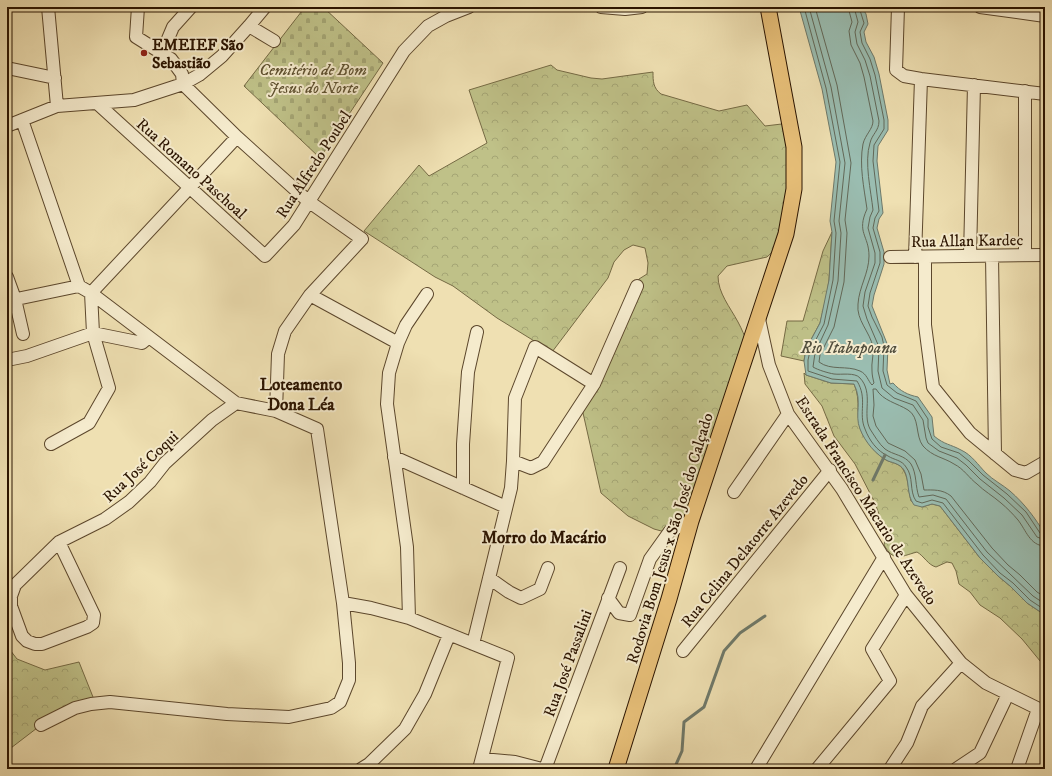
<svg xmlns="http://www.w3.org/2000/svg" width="1052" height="776" font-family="'IM FELL DW Pica',serif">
<defs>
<pattern id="forest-crowns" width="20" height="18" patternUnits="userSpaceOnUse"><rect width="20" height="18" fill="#bfc188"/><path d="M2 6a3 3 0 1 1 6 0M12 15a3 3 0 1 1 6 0" fill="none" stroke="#a4a574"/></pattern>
<pattern id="cemetery-stones" width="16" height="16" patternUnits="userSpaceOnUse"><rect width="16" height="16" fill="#bfc188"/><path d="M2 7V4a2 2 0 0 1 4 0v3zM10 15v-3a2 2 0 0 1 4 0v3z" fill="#a4a574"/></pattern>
</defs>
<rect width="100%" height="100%" fill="#efe0b2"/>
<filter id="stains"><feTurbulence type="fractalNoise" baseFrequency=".005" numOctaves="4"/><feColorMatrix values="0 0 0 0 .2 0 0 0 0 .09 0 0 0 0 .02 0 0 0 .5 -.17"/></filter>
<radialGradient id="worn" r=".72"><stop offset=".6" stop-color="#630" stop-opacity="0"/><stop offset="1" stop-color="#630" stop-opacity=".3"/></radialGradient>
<path fill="url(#forest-crowns)" stroke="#756a44" d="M551,65L557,70L591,78L602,79L653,72C653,81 653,88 661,94L719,111L747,105L765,126L790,123L784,241L767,257L727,266L718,276C718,293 730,307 738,322C742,329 744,336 748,342L684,530L676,535L654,529L628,516L601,493L581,404L631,292L639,279L647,274L648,263L645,248L633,245L624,250L614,262L608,278L552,352L497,318L453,286L435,277L364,231L419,165L429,176L487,143L469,90Z
M832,232L829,280L827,294L820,323L806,349L804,361L781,356L787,321H803L823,251Z
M804,373L806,375L831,383L854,384C862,401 854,419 863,435C869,445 876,454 886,460C892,463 898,463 902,468C909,476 908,491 911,501L922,507L932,504L940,506L980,558L998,576L1010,586L1027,603L1045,615V667L1022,639L1000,618L980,605L970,592L959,584L956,571L952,563L947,562L936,567C928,565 924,556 917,552C899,557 894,562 884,545L886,534L875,503L855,464L834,436L822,406L805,384Z
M7,646L17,659L45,670L79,662L95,702L41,725L7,751Z"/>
<path fill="url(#cemetery-stones)" stroke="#756a44" d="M305,7H323L383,63L320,158L244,86Z"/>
<path fill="#9abdb1" stroke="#6e796a" d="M799,7H862L866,14L868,24L864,32L866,42L874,57L879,74L888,120V130L878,146L877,161L883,213L879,219L877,228L884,252V264L874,295L872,306L888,346L887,370L890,384L893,383C900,391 908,395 918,397L932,417L934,436C945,445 950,444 961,450C972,455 978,465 986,473C993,480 1003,485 1010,491C1025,504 1035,518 1045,534V615L1027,603L1010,586L998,576L980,558L940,506L932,504L922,507L914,505C906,494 910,481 904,470C900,464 894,463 888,461C876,455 865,442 860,429C854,414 863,402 854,384L831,383L806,375L804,361L806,349L820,323L829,280L832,232L830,221L836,162L822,89Z"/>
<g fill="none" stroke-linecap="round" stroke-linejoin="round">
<path stroke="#626858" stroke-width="1" d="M804,7L826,88L840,162L834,221L836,233L833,280L824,324L810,351L808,360V371L832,379L857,381C868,399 858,413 865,429C869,440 877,451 888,456C894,460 902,460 906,467C914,477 909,491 916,501L922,503L932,500L943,503L983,555L1000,573L1013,583L1030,600L1045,610
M809,7L831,87L845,163L839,221L841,233L838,281L828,325L815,353L813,367C818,370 828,373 834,374C841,375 855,372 860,378C874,393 862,414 870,429C874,435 879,444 885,449C893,455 905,455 911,464C917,474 915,486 919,497L933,495L946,499L987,552L1033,596L1045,604
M815,7L837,85L851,163L845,220L847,233L844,282L834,327L820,355L819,362C831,371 847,365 860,371C867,374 868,381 872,385L874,383C873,379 872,375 872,371C871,363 874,355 873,347C870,332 856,320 858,304C859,287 869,273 869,256C869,235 856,233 867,209C864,188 859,165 863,144C865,135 873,129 873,121L864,77L860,63L851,45L849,31L852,22L848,7
M854,7L858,22L855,32L857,44L865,60L870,76L879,121C879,131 872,134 870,143C864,162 871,191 873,210L870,217L868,228L875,253V263L865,292L863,306L867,319L879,347L878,371L882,388L894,398L913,405L923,420L926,438L928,443L939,451L957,458L966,465L980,479L1004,498L1022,515L1037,537L1045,540
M859,7L864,23L860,32L862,43L870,59L875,75L884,120V129L874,145L873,161L879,211L875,218L873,228L880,252V263L870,293L868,306L872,317L882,337L884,346L883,371L887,385L897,393L916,401L928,419V427L932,439L941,447L959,453L969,461L983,475L1007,494L1026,512L1040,533L1045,535
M1045,546C1030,546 1026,530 1018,520C1013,514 1007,508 1001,503C993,496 984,491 977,484C969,478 964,469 954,464C943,457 933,457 923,446C915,436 920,417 908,410C897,403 883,401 876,389H873L874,405L873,416L876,426L888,443L905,451L915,460L921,474L924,490C933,490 942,489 951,496L992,548L1008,565L1020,575L1037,592L1045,597"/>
<path stroke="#6e796a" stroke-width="3" d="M873,480L885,455
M674,769L682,751L684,722L704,707L724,651L740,633L765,616"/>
<g stroke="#5c472c" stroke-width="14">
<path id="minor" d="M48,7L57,106
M138,7L136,37L171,59L182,74L183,84
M601,7L625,9L642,7
M898,7L896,70L904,76L921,79L1045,94
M980,7L1045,16
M249,26L274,41
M162,53L173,27L191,7
M7,68L55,78
M183,84L237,137L308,201L362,239L310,295L285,331L278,354L276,411
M98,104L265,256L294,225L404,51L428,26L446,16L469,7
M22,120L79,286L91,293L236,403L276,411L317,429L343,603L349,663V680L340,702L331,708L289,717L227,714L110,702L91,704L75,708L41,725
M7,126L57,106L134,100L183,84L199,75L222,56L249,26L265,7
M1025,255V91
M970,256L974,85
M992,256L995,454
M890,257L1045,255
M915,257L921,79
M925,257V325L933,387L970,433L1015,470L1026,473L1045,462
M7,277L15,299L23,334
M310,295L398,343
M7,301L79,286
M759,319L769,365L788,414L842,489L906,595L961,663L986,683L1045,712
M7,360L27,356L93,333L142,343L149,337
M51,444L89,423L109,388L93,333L91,293L237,137
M394,457L506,507
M513,461L531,468L543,462L594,384L637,286
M463,488V444L468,372L477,332
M734,492L788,414
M59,542L94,615L93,623L87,627L42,644H35L27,641L22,636L11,606V596L15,585L59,542L105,519L129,502L150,482L165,463L212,420L236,403
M489,578L509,592L521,598L540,589L548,568
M608,598L619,613L630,615L650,559L670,531L691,521
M343,603L371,608L409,618L508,658L479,769
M409,618L407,547L387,404L389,373L398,343L406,325L427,294
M473,644L511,488L513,461L515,398L535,347L594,384
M683,651L830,470
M482,759L515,762L542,769
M361,769L369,764L405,729L425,694L449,635
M545,769L620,568
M756,769L884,557
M817,769L890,681L872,649L906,595
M890,769L907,743L922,706L961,663
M956,769L980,753L1008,694
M1017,769L1038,709"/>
</g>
<g stroke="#2b1400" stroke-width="17">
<path id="major" d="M616,769L669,599L691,521L786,234L794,189V147L768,7"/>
</g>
<use href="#minor" stroke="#f5ebcd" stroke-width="12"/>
<use href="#major" stroke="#e8c079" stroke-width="15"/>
</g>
<circle fill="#8f2418" stroke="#f5ebcd" stroke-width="1.5" cx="144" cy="53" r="4"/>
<g text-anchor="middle" stroke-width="4" stroke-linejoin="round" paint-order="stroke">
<g font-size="16" font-weight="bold" fill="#2b1400" stroke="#f5ebcd" text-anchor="start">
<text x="152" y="50">EMEIEF São<tspan x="152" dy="18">Sebastião</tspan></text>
</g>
<g font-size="16" font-style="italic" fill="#5f5130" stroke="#f5ebcd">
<text x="313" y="75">Cemitério de Bom<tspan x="313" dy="18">Jesus do Norte</tspan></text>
</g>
<g font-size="16" fill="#2b1400" stroke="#f5ebcd">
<text transform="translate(313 164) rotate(-57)" y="6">Rua Alfredo Poubel</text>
<text transform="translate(192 168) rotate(42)" y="6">Rua Romano Paschoal</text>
<text transform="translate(967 240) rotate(-1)" y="6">Rua Allan Kardec</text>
<text transform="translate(140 466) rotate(-43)" y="6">Rua José Coqui</text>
<text transform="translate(867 500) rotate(57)" y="6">Estrada Francisco Macario de Azevedo</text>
<text transform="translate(669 538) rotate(-73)" y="6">Rodovia Bom Jesus x São José do Calçado</text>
<text transform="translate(744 550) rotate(-51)" y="6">Rua Celina Delatorre Azevedo</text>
<text transform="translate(567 663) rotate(-70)" y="6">Rua José Passalini</text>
</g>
<g font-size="17" font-style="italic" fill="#524f3e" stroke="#f5ebcd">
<text x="849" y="353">Rio Itabapoana</text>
</g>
<g font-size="17" font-weight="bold" fill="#2b1400" stroke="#f5ebcd">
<text x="301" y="390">Loteamento<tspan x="301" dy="20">Dona Léa</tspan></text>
<text x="544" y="543">Morro do Macário</text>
</g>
</g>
<rect width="1052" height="776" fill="none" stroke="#efe0b2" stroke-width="24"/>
<rect x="8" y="8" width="1036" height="760" fill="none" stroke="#2b1400" stroke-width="2"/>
<rect x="12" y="12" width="1028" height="752" fill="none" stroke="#2b1400"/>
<rect width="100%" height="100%" filter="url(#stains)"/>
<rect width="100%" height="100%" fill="url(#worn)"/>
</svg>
